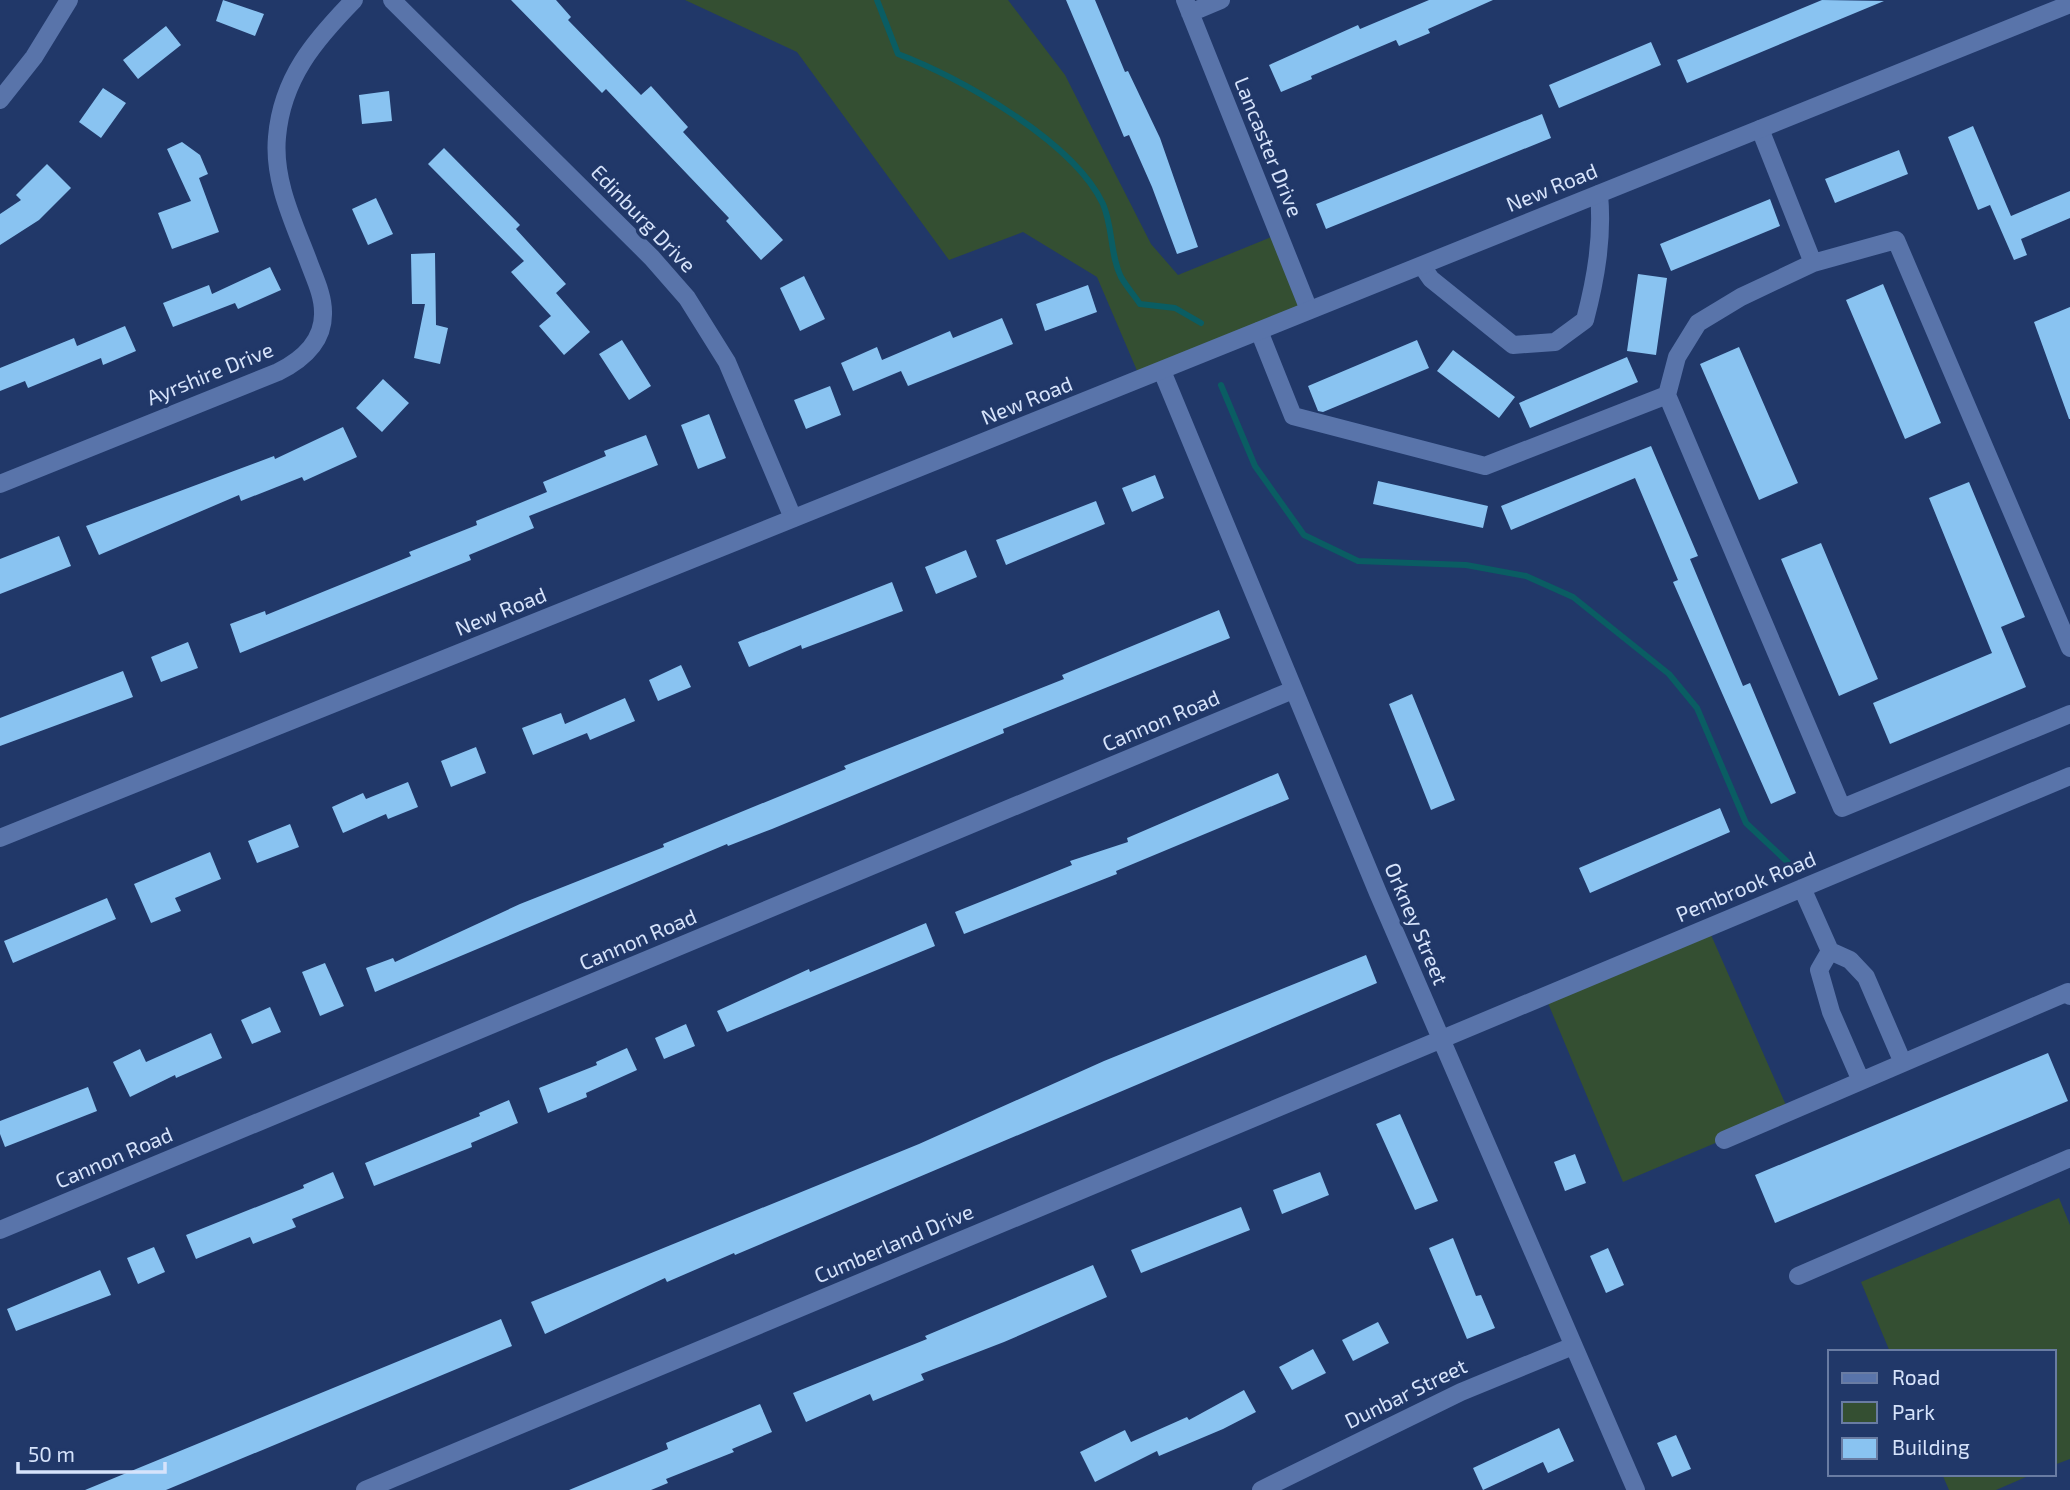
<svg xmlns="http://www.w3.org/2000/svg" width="2070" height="1490" font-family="'Exo 2',sans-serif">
<rect width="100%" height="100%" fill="#213869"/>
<path fill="#344f32" d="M685,0H1008L1065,75L1151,244L1178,275L1279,234L1309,310L1141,380L1097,277L1023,232L949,260L797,52Z
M1708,928L1789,1112L1623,1182L1545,996Z
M2059,1198L2070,1225V1459L2054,1465V1352H1890L1861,1282Z
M1942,1474H2033L1996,1490H1949Z"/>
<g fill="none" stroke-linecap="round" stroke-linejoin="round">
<path stroke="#0a5d63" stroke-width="6" d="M877,0L898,54C960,77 1074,142 1103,204C1113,227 1110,255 1121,277C1126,286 1134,295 1140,304L1175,308L1201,323
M1221,385L1255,466L1304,535L1358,561L1466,565L1526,576L1573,597L1669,674L1697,708L1746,823L1795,869"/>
</g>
<path fill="#89c3f1" d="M223,0L264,14L255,36L216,21Z
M511,0H556L571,17L568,20L641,95L651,86L688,127L683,132L783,240L761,260L726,221L729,218L606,89L602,93Z
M1066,0H1095L1125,72L1128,71L1160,138L1198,247L1177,254L1152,187L1129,135L1124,137Z
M1429,0H1493L1428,29L1430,33L1399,46L1396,40L1311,76L1312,79L1281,92L1269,65L1358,25L1360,29Z
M1822,0L1884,1L1687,83L1677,60Z
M166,26L181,45L138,79L123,60Z
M1651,42L1661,65L1559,108L1549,85Z
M103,88L126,103L101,138L79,122Z
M389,91L392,121L362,124L359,95Z
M1542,114L1551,138L1326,229L1316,204Z
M1973,126L2011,216L2070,191V218L2021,239L2027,255L2014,260L1990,205L1978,210L1948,137Z
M182,142L200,155L208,174L199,178L219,232L172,249L158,213L191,201L167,149Z
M444,148L520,225L516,229L566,284L556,293L590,332L564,355L539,326L551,316L511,272L524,261L428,164Z
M1899,150L1908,174L1835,203L1825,179Z
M47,164L71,188L39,220L0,245V214L21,200L16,195Z
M376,198L393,234L368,245L352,209Z
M1770,199L1780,226L1671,271L1660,244Z
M435,253L436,325L448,328L440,364L414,358L425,304H412L411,254Z
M270,267L281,290L238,309L235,303L173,327L163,303L209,285L212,294Z
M1638,274L1667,278L1656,355L1627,351Z
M804,276L825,319L800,331L780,288Z
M1883,284L1941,423L1905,439L1846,300Z
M1088,285L1097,312L1045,331L1036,304Z
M2070,307V419H2069L2034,322Z
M1002,318L1013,344L908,386L901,371L853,391L841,363L877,347L882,360L950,331L953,338Z
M125,326L136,351L103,365L101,358L28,388L25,381L0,391V368L74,338L77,346Z
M622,340L651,386L629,400L599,354Z
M1417,340L1429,368L1323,412L1318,411L1308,386Z
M1739,347L1798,483L1759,500L1700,364Z
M1453,350L1515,397L1499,418L1437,371Z
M1627,357L1638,382L1530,428L1519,403Z
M383,379L409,403L382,432L356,408Z
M830,386L841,415L806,429L794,400Z
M709,414L726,458L698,469L681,425Z
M343,427L357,457L304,481L302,477L241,501L239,495L99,555L86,526L274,456L275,459Z
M646,435L658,465L529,516L534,528L469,555L471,560L240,653L230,624L265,611L266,615L411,556L409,552L477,525L476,521L547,492L543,482L606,456L604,451Z
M1651,446L1698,556L1690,559L1743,686L1750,683L1796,793L1771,804L1673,582L1678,580L1635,478L1511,530L1501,506Z
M1155,475L1164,498L1132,512L1122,488Z
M1378,481L1488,506L1483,528L1373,504Z
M1969,482L2025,617L2001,627L2026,687L1890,744L1873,703L1992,653L1929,498Z
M1096,501L1105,524L1006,565L996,540Z
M59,536L71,566L0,594V559Z
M1821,543L1878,679L1839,696L1781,559Z
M966,550L977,577L936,594L925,567Z
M892,582L903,611L802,649L801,645L749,667L738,642Z
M1219,610L1230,638L1003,729L1004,733L772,829L728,846L727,844L375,992L366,968L393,958L395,962L520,904L664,847L663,844L846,769L844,766L1064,679L1062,675Z
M188,642L198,668L161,682L151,657Z
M681,665L691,687L658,701L649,680Z
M123,671L133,697L0,746V718Z
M1412,694L1455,800L1431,810L1389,704Z
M625,698L635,721L590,740L587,733L533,755L522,728L561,713L565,724Z
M476,747L486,773L451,787L441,761Z
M1278,773L1289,799L1116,871L1117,874L964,934L955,912L1072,865L1070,861L1128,842L1127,838Z
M408,782L418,807L388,819L386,814L343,833L332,807L363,793L366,799Z
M1720,808L1730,832L1590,893L1579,868Z
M290,824L299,847L257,863L248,841Z
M210,852L221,879L175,898L181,911L151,923L134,884Z
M107,898L116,919L13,963L4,941Z
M926,923L935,946L727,1032L717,1011L809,969L810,972Z
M1366,955L1377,983L735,1255L734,1253L667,1282L665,1278L545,1334L531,1302L919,1144L1104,1061Z
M325,963L344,1006L320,1016L302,972Z
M270,1007L281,1032L252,1044L241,1020Z
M686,1024L695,1046L664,1059L655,1038Z
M211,1033L222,1058L176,1078L175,1075L130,1097L113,1062L140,1049L146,1062Z
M627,1048L637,1070L586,1093L587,1097L548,1113L539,1088L597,1065L596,1062Z
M2048,1053L2068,1101L1775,1223L1755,1175Z
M88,1087L97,1111L5,1147L0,1134V1121Z
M509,1100L518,1123L471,1143L472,1147L374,1186L365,1163L480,1116L479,1113Z
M1400,1114L1438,1201L1415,1210L1376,1124Z
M1575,1154L1586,1183L1565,1191L1554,1162Z
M333,1172L344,1198L292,1219L296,1227L253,1244L250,1237L196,1259L186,1235L304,1188L303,1185Z
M1320,1172L1329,1195L1282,1214L1273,1190Z
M1241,1207L1250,1230L1141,1273L1131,1250Z
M1453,1238L1476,1296L1481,1295L1495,1328L1467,1339L1429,1248Z
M154,1247L165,1272L138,1284L127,1258Z
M1608,1248L1624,1285L1606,1293L1590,1256Z
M1093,1265L1107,1297L1004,1342L921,1374L924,1380L873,1401L870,1394L806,1422L793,1393L927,1339L925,1336Z
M100,1270L111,1295L16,1331L7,1309Z
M501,1319L512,1346L166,1490H85Z
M1378,1322L1389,1343L1353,1361L1342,1340Z
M1313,1349L1326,1373L1292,1390L1279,1367Z
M1244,1390L1256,1412L1223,1429L1159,1456L1157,1451L1095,1482L1080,1452L1125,1430L1131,1442L1187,1417L1189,1420Z
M760,1404L772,1432L732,1449L734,1452L666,1479L668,1483L651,1490H569L668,1449L666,1443Z
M1559,1428L1574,1461L1548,1473L1543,1462L1483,1490L1473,1468Z
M1676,1435L1691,1469L1672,1477L1657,1443Z"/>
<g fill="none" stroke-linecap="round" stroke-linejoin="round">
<path stroke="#5974aa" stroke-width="18" d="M392,0L652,258L687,298L727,362L793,518
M1185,0L1309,310
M1190,13L1221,0
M0,100L34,57L69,0
M1760,129L1813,263
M1422,266L1431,279L1513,345L1555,342L1585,320C1596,278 1603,237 1599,194
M1259,331L1293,416L1485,466L1667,395L1677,357L1698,323L1741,297L1813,263L1896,240L2070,648
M1162,371L1378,893L1636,1490
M1667,395L1842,808L2070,714
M0,484L278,372C302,360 324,341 323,312C323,294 314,277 308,260C293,221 273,180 277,137C282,78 315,40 354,0
M1802,888L1830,951L1850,960L1866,977L1903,1063
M1830,951L1819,970L1831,1012L1861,1081
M1724,1140L2068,992L2070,996
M0,1230L1293,690
M1798,1276L2070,1158
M365,1490L2070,776
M1261,1490L1461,1392L1573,1346"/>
<path stroke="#5974aa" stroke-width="18" d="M0,838L2070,4"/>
</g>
<g text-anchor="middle" stroke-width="7" stroke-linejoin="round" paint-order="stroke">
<g font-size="21" fill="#d6e3fb" stroke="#213869">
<text transform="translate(1268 147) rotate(68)" y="7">Lancaster Drive</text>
<text transform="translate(1552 188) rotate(-22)" y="7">New Road</text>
<text transform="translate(643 219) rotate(46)" y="7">Edinburg Drive</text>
<text transform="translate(210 374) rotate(-22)" y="7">Ayrshire Drive</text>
<text transform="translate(1027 401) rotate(-22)" y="7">New Road</text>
<text transform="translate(501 612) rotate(-22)" y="7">New Road</text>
<text transform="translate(1161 721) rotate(-23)" y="7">Cannon Road</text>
<text transform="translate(1746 887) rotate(-23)" y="7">Pembrook Road</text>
<text transform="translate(1416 924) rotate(67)" y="7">Orkney Street</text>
<text transform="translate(638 940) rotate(-23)" y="7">Cannon Road</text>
<text transform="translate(114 1158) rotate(-23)" y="7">Cannon Road</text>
<text transform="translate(894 1244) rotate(-23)" y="7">Cumberland Drive</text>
<text transform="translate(1406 1394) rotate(-26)" y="7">Dunbar Street</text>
</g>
</g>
<rect x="1828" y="1350" width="228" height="126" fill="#213869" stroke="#697ca3" stroke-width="2"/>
<rect x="1842" y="1373" width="35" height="10" fill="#5974aa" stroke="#697ca3" stroke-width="2"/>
<text x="1892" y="1385" font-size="21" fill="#d6e3fb">Road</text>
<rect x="1842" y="1402" width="35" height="21" fill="#344f32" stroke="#697ca3" stroke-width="2"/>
<text x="1892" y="1420" font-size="21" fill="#d6e3fb">Park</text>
<rect x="1842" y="1438" width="35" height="21" fill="#89c3f1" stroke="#697ca3" stroke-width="2"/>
<text x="1892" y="1455" font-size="21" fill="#d6e3fb">Building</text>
<path d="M18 1462v10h147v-10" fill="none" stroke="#d6e3fb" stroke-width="3.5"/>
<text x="28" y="1462" font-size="21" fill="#d6e3fb" stroke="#213869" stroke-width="5" paint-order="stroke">50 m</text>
</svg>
